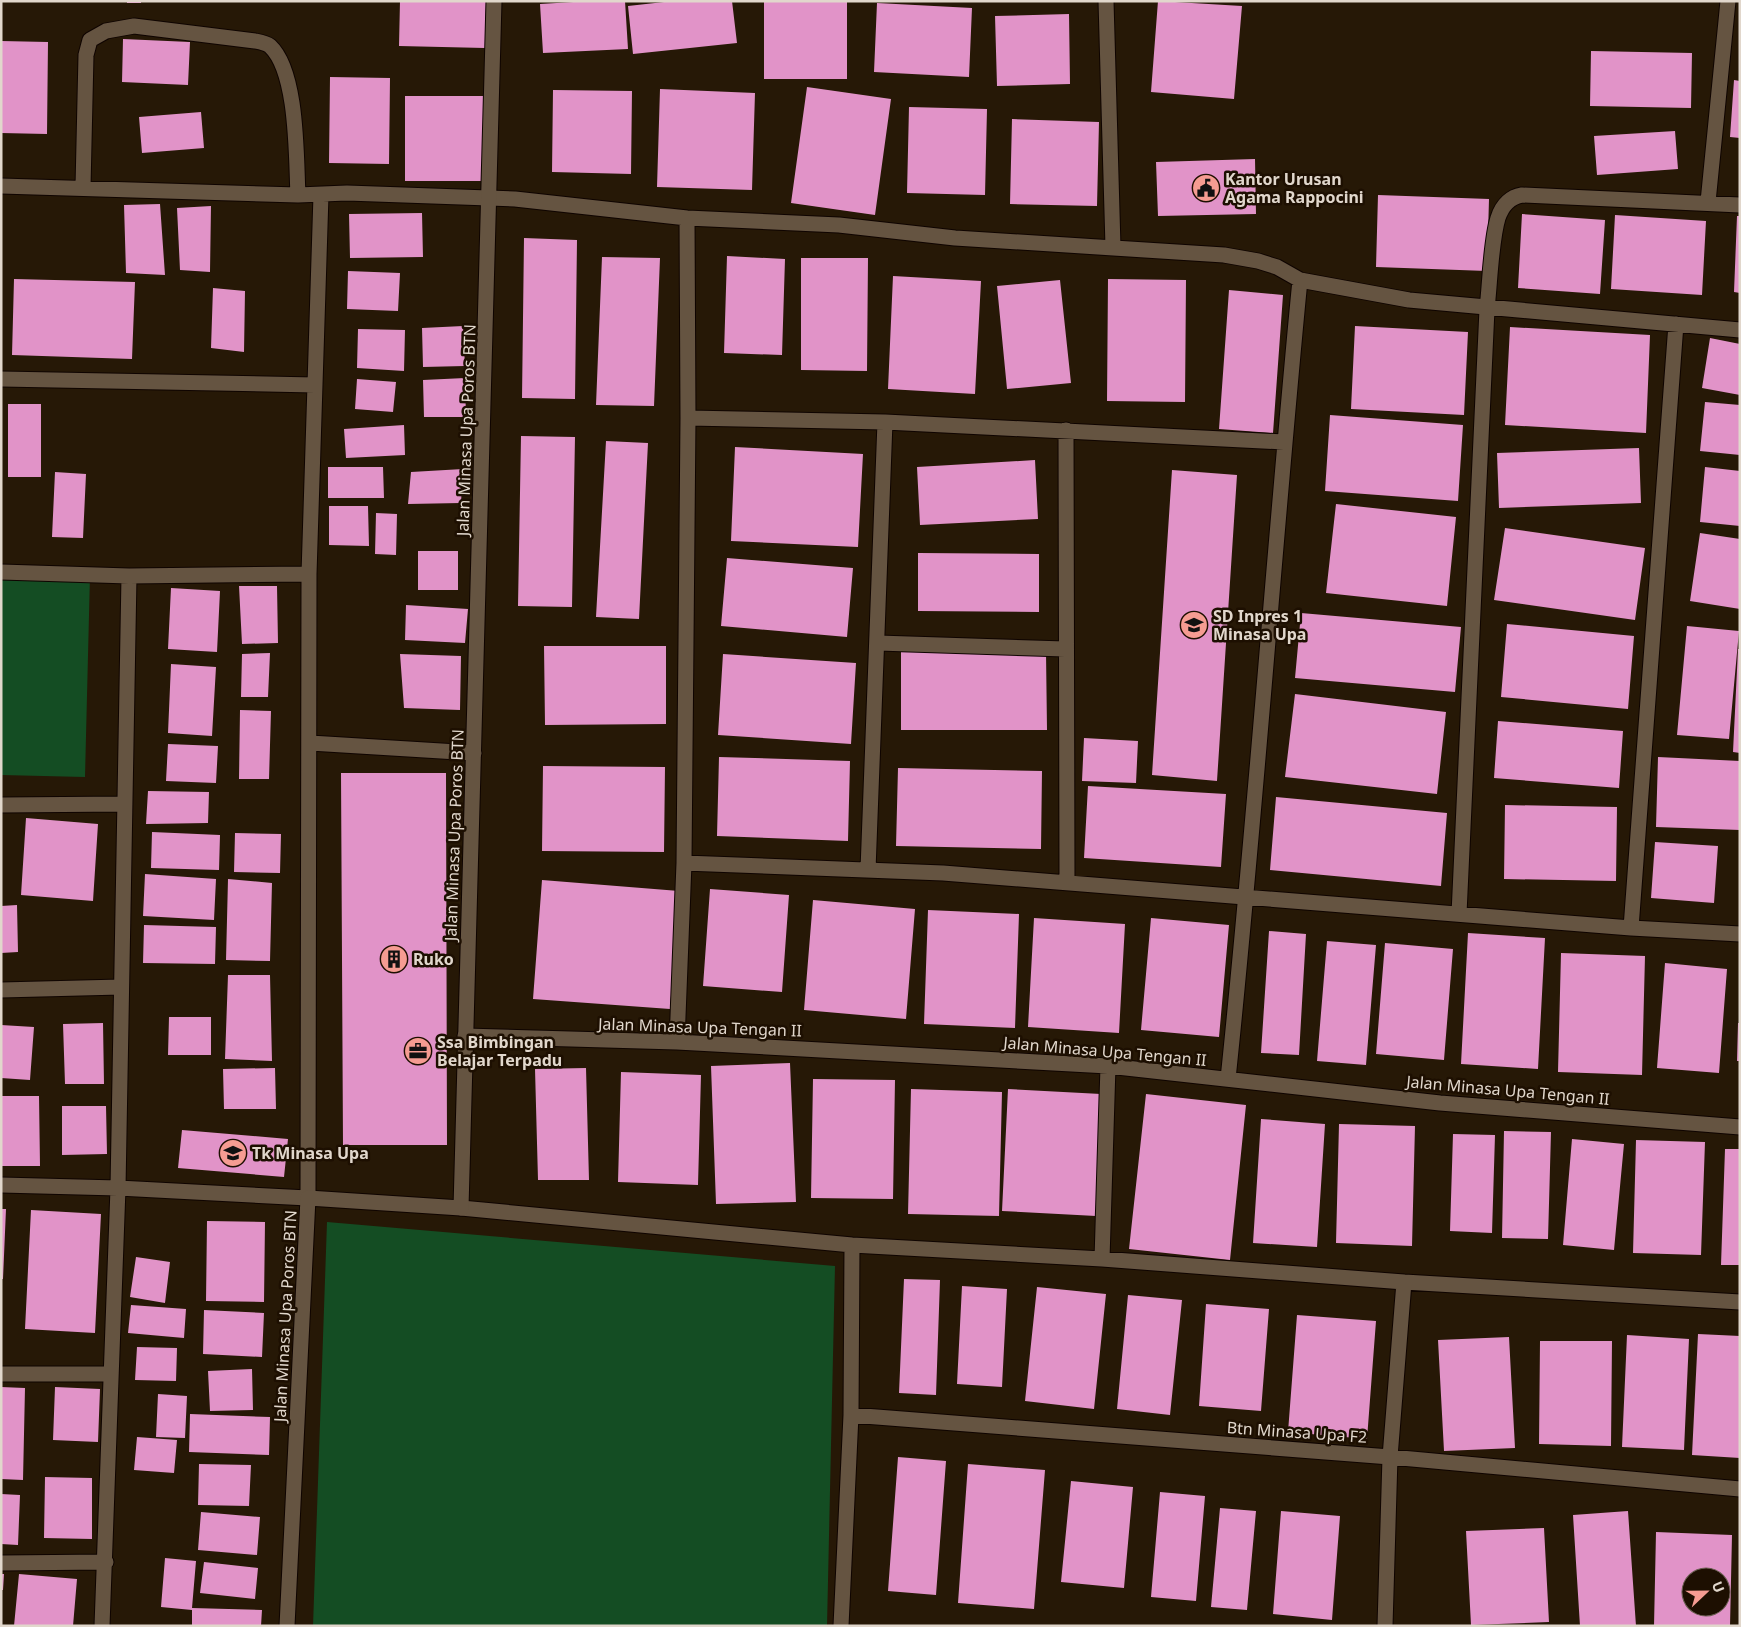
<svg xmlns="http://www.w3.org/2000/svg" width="1741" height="1627" font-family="'Noto Sans',sans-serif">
<rect width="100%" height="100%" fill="#261806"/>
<path fill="#144d23" d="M1,572L90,575L85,777L1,775Z
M327,1222L835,1266L827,1626H313Z"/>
<path fill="#e193c8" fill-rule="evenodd" d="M127,1H141V3H127Z
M400,1H486L485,48L399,46Z
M590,1H625L628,49L543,53L540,4Z
M673,1H732L737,43L633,54L628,6Z
M764,1H847V79H764Z
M1158,1L1242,6L1234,99L1151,92Z
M877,3L972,8L969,77L874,72Z
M1069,14L1070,84L997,86L995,16Z
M123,39L190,42L188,85L122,82Z
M1,41L48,42L47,134L1,133Z
M1591,51L1692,53L1691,108L1590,106Z
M330,77L390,78L389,164L329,163Z
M1734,80L1740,81V138L1730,137Z
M807,87L891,99L875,215L791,203Z
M660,89L755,93L752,190L657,187Z
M553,90L632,91L631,174L552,172Z
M405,96H485V181H405Z
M909,107L987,109L985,195L907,193Z
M201,112L204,148L142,153L139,117Z
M1012,119L1099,122L1097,206L1010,204Z
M1675,131L1678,169L1597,175L1594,136Z
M1255,159L1256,214L1158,216L1156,162Z
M1378,195L1489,199L1487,271L1376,267Z
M160,204L165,275L126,273L124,205Z
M211,206L210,272L180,270L177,208Z
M422,213L423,257L350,258L349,214Z
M1522,214L1605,220L1600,294L1518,288Z
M1615,215L1706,221L1702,295L1611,289Z
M1737,216H1740V293L1734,292Z
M524,238L577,240L575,399L522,398Z
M727,256L785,259L782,355L724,353Z
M602,257L660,258L654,406L596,405Z
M801,258H868L867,371L801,370Z
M348,271L400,273L398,311L347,309Z
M893,276L981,281L975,394L888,389Z
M14,279L135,282L132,359L12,355Z
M1108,279L1186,280L1185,402L1107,401Z
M1060,280L1071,383L1007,389L997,286Z
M213,288L245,291L244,352L211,348Z
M1229,290L1283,295L1273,433L1219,429Z
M463,326L465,366L423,367L422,328Z
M1355,326L1468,332L1464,415L1351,409Z
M1510,327L1650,335L1646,433L1505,425Z
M358,329L405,330L404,371L357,368Z
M1710,338L1740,344V395L1702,388Z
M465,378L466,417H424L423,380Z
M357,379L396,382L393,412L355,409Z
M1705,402L1740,405V455L1700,451Z
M8,404H41V477H8Z
M1330,415L1463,425L1458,501L1325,491Z
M404,425L405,455L346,458L344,429Z
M521,436L575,437L572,607L518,606Z
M606,441L648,443L639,619L596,617Z
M735,447L863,454L858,547L731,541Z
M1639,448L1641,503L1499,508L1497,453Z
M1035,460L1038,519L920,525L917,467Z
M328,467H383L384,498H328Z
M1705,467L1740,471V526L1700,522Z
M463,469L461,503L408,504L411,472Z
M1172,470L1237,475L1217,781L1152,775Z
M55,472L86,474L83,538L52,537Z
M1336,504L1456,517L1447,606L1326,593Z
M329,506H368L369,546L329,545Z
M376,513L397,514L396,555L375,554Z
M1505,528L1645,548L1635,620L1494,600Z
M1700,533L1740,539V609L1690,601Z
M418,551H458V590H418Z
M918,553L1039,554V612L918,611Z
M727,558L853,568L847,637L721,626Z
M239,586H277L278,643L242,644Z
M171,588L220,591L217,652L168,649Z
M406,605L468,609L465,643L405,640Z
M1301,613L1461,627L1455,692L1295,678Z
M1507,624L1634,636L1628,709L1501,697Z
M1687,626L1739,631L1729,739L1677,735Z
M544,646H666V724L545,725Z
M1738,649H1740V753L1733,752Z
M901,652H1046L1047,730H901Z
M270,653L268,697H241L242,654Z
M400,654L461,656L460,710L404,708Z
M723,654L856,663L851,744L718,735Z
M171,664L216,667L212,736L168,733Z
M1295,694L1446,712L1437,794L1285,777Z
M240,710L271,711L269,779H239Z
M1498,721L1623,731L1619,788L1494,778Z
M1084,738L1138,741L1136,783L1082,781Z
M168,744L218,746L216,783L166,781Z
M719,757L850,761L848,841L717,836Z
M1658,757L1740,761V830L1656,827Z
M543,766L665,767L664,852L542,851Z
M898,768L1042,771L1041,849L896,846Z
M341,773H446L447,1145H343Z
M1088,786L1226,794L1221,867L1084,858Z
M148,791L209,792L208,823L146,824Z
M1276,797L1447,813L1441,886L1270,870Z
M1505,805L1617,807L1616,881L1504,879Z
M26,818L98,824L93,901L21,895Z
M152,832L220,835L219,870L151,868Z
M235,833L281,834L280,873L234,872Z
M1655,842L1718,846L1714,903L1651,898Z
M145,874L216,879L214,920L143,916Z
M228,879L272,883L270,961L226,960Z
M542,880L679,891L670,1009L533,999Z
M710,889L789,895L782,992L703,986Z
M813,900L915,909L906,1019L804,1010Z
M17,905L18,952L1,953V906Z
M928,910L1019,914L1015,1028L924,1024Z
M1034,918L1125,924L1119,1033L1028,1027Z
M1151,918L1229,925L1219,1037L1141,1030Z
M144,925L216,927L215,964L143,963Z
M1269,931L1306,934L1299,1055L1261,1053Z
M1468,933L1545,938L1538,1069L1461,1064Z
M1327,941L1376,945L1366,1065L1317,1061Z
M1385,943L1453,949L1444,1060L1376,1054Z
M1561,953L1645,956L1642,1075L1558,1072Z
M1665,963L1727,969L1719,1073L1657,1068Z
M228,975H270L272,1061L225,1059Z
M169,1017H211V1055H168Z
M103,1023L104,1084H65L63,1024Z
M1738,1023H1740V1061H1737Z
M1,1025L34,1027L30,1080L1,1078Z
M790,1063L796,1202L716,1204L711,1066Z
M275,1068L276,1109H224L223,1069Z
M586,1068L589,1180H538L535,1069Z
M621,1072L701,1075L698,1185L618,1182Z
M813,1079L895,1080L893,1199L811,1198Z
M911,1089L1002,1092L999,1216L908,1214Z
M1008,1089L1101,1094L1096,1216L1002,1211Z
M1146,1094L1246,1105L1230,1260L1129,1249Z
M1,1096H39L40,1166H1Z
M62,1106H106L107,1154L62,1155Z
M1261,1119L1325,1124L1317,1247L1253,1243Z
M1339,1124L1415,1126L1412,1246L1336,1243Z
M182,1130L288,1139L284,1177L178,1168Z
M1504,1131L1551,1132L1548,1239L1502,1238Z
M1453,1134L1495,1135L1492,1233L1450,1231Z
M1572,1139L1624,1144L1614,1250L1563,1245Z
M1636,1140L1705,1142L1701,1255L1633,1253Z
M1725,1149H1740V1265H1721Z
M1,1209H6L3,1279H1Z
M31,1210L101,1214L95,1333L25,1329Z
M207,1221L265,1222L264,1302L206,1301Z
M136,1257L170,1262L165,1303L130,1297Z
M904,1279L940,1280L936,1395L899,1393Z
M962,1286L1007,1289L1002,1387L957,1384Z
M1037,1287L1106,1294L1094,1409L1025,1401Z
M1128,1295L1182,1300L1170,1415L1117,1409Z
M1206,1304L1269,1309L1261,1411L1199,1406Z
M131,1305L186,1309L184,1338L128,1333Z
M204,1310L264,1313L262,1357L203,1354Z
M1297,1315L1376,1321L1367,1439L1288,1432Z
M1698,1334L1740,1336V1458L1692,1455Z
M1627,1335L1689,1339L1684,1450L1622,1447Z
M1509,1337L1515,1448L1444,1451L1438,1340Z
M1540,1341H1612L1611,1446L1539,1444Z
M137,1347L177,1348L176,1381L135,1380Z
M252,1369L253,1410L210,1411L208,1371Z
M1,1387L25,1388L23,1480L1,1479Z
M55,1387L100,1389L98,1442L53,1440Z
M158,1394L187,1396L185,1438L156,1437Z
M190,1414L270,1417L269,1455L189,1452Z
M137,1437L177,1440L174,1473L134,1470Z
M898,1457L946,1461L936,1595L888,1591Z
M199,1464L251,1465L249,1506L198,1505Z
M968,1464L1045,1470L1034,1609L958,1603Z
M45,1477L92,1478V1539L44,1538Z
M1071,1481L1133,1487L1124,1588L1061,1582Z
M1160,1492L1205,1496L1196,1601L1151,1597Z
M1,1494L20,1495L18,1545L1,1544Z
M1220,1508L1256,1511L1247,1610L1211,1607Z
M1281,1511L1340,1516L1332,1620L1273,1614Z
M1628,1511L1636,1626H1580L1573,1515Z
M201,1512L260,1517L257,1555L198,1550Z
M1544,1528L1549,1622L1471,1625L1466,1531Z
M1656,1532L1732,1535L1730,1626H1654ZM1691,1577H1721V1607H1691Z
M165,1558L196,1561L192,1608L262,1610L261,1626H192V1610L161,1607Z
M204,1562L258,1568L255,1599L200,1593Z
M1,1574H4L3,1590H1Z
M19,1574L77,1579L73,1626H14Z"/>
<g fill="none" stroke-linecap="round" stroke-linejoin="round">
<g stroke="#0f0400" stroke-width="17">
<path id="minor" d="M1106,1L1113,247
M1,186L298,195C296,158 298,72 270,46C266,43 260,42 255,41L134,26L106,31L90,40L86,55L83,187
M298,195L347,193L515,199L687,218L839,225L955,238L1224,255L1258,261L1277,267L1300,280L1409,300L1740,330
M1708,202L1728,1
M1,379L315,385
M688,418L885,422L1284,442
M1066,430L1067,883
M1,572L129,576L309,574L321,195
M878,643L1065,649
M310,743L474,753
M1,805L125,804
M684,863L943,873L1631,928L1740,934
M868,870L885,422
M1459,914L1487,309C1490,283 1491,241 1498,218C1502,206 1510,197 1522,195L1740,205
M1631,928L1676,324
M1,990L121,987
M465,1036L677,1042L1108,1066L1440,1103L1740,1127
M677,1042L684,863L688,418L687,218
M1228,1079C1256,813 1274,546 1300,280
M1,1185L118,1188L129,576
M461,1208L852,1245L1102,1259L1404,1282L1740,1302
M1102,1259L1108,1066
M1,1374H111
M851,1415L1390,1457L1740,1489
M1,1563L106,1562
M102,1626L118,1188L308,1198L309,574
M841,1626L851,1415L852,1245
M1385,1626L1390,1457L1404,1282"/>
</g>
<g stroke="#0f0400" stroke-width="17">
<path id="tertiary" d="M287,1626L308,1198L461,1208L494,1"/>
</g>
<use href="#minor" stroke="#655441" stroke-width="15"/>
<use href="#tertiary" stroke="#655441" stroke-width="15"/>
</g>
<defs>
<g id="civic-disc" transform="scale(1.4375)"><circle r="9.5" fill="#f59c92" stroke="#1d0f01"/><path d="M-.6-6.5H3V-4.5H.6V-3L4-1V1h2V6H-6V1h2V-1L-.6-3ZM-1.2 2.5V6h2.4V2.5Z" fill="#111"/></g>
<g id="school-disc" transform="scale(1.4375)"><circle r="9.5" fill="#f59c92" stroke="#1d0f01"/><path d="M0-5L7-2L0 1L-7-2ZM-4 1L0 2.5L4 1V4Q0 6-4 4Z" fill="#111"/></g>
<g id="building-disc" transform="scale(1.4375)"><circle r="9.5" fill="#f59c92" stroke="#1d0f01"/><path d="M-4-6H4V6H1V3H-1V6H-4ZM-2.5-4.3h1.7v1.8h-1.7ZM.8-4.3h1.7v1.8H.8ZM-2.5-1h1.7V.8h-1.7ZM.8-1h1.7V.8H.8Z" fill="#111"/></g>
<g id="office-disc" transform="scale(1.4375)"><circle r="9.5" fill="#f59c92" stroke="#1d0f01"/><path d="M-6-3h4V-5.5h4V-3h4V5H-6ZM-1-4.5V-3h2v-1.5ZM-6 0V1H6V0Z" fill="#111"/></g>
</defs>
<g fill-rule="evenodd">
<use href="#civic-disc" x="1206" y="188"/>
<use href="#school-disc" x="1194" y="625"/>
<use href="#building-disc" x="394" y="959"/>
<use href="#office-disc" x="418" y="1051"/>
<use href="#school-disc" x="233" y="1153"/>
</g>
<g text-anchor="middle" stroke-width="5" stroke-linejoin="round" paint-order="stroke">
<g font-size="16" font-weight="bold" fill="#e1d7cc" stroke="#1d0f01" text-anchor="start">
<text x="1225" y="185">Kantor Urusan<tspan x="1225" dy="18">Agama Rappocini</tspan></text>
<text x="1213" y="622">SD Inpres 1<tspan x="1213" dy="18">Minasa Upa</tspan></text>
<text x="413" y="965">Ruko</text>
<text x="437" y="1048">Ssa Bimbingan<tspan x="437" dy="18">Belajar Terpadu</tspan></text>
<text x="252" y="1159">Tk Minasa Upa</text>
</g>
<g font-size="16" fill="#e1d7cc" stroke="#1d0f01">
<text transform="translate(466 430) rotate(-88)" y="6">Jalan Minasa Upa Poros BTN</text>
<text transform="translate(454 835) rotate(-88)" y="6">Jalan Minasa Upa Poros BTN</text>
<text transform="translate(700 1027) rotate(2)" y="6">Jalan Minasa Upa Tengan II</text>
<text transform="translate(1105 1051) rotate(5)" y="6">Jalan Minasa Upa Tengan II</text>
<text transform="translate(1508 1090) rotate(5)" y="6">Jalan Minasa Upa Tengan II</text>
<text transform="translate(285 1316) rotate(-87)" y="6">Jalan Minasa Upa Poros BTN</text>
<text transform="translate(1297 1432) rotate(4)" y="6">Btn Minasa Upa F2</text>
</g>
</g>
<rect width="1741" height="1627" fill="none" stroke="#e1d7cc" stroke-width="5"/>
<g transform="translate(1706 1592) rotate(68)"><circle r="24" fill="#1d0f01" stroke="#6b5f52"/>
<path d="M0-4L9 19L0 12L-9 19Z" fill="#f59c92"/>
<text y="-8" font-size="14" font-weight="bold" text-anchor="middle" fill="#e1d7cc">U</text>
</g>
</svg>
